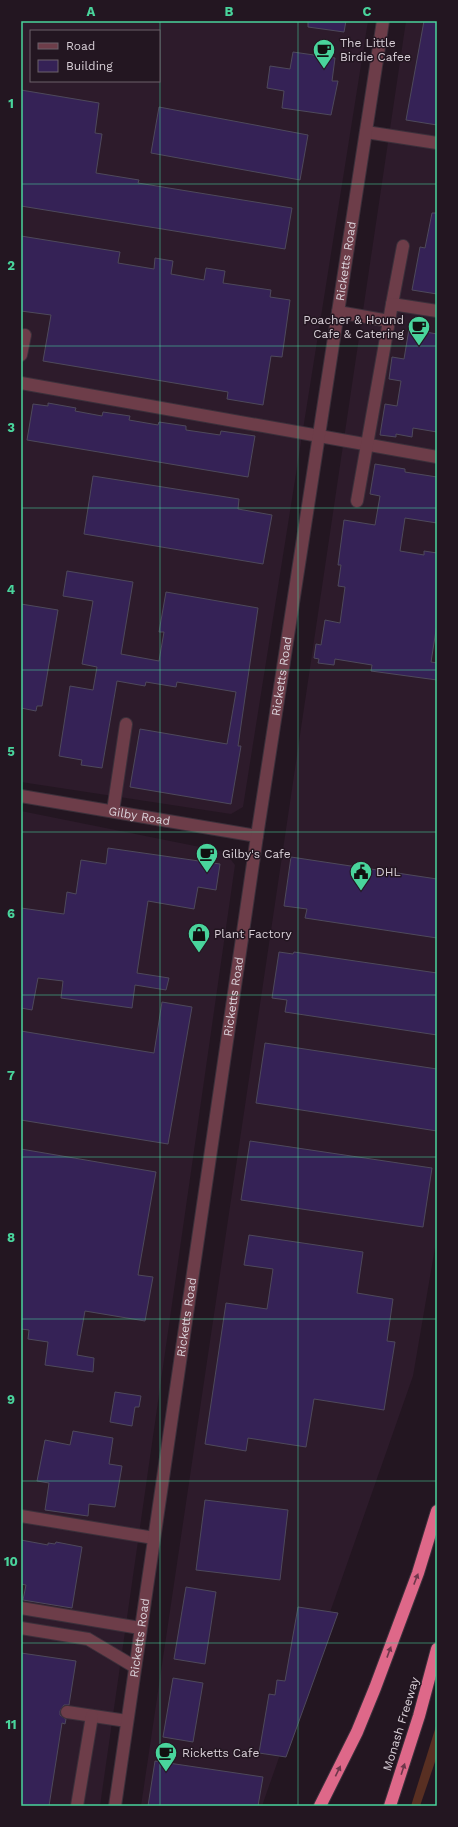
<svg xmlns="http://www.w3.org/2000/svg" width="458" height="1827" font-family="'Work Sans',sans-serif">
<rect width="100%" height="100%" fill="#231621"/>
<path fill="#2d1b2b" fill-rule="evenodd" d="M21,21H368L243,807L231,814L21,782ZM31,31H159V81H31Z
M406,21H437V1236L413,1376L262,1806H141Z
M21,811L225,852L235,865L100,1806H21Z"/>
<path fill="#582f22" d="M437,1723V1756L420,1806H411Z"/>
<path fill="#352256" stroke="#4e495b" d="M308,21H346L344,32L308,27Z
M424,21H437V125L406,120Z
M293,52L335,58L332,81H338L331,115L282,108L284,91L267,88L270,66L290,69Z
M21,90L99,103L95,133L102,134L96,173L139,180L138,183L292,208L285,249L21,206Z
M159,107L308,135L300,180L151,153Z
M432,213H437V294L412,290L420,247L425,248Z
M21,236L120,252L118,263L154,269L155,258L173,261L171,274L204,280L206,268L225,271L223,283L271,290L270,297L290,300L282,357L271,356L263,405L227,399L228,392L43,361L51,315L21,311Z
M409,329L437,334V432L413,428L412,437L396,434V437L380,435L385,404L397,406L401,381L389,379L392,357L404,359Z
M48,403L76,408L75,411L102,416L103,412L130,416L129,420L158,425L159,422L186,426V430L220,435L221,431L255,436L248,477L27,440L33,404L48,406Z
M375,464L405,469V472L437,477V523L405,518L400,551L424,555V551L437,553V624L431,662L437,663V680L371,671L372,665L335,659L334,665L318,663L319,659L314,658L316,644L321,645L325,620L340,623L345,587L338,586L341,565H338L344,520L375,525L380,496L370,494Z
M93,476L239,499L238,509L272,515L263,564L84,534Z
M67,571L133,582L121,654L159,661L164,632H159L166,592L258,608L238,746H241L231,804L130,787L140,729L227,744L236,692L177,682L176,687L146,682L145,686L117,681L102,768L81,765L82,760L59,756L70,686L93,690L97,667L82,664L93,601L63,596Z
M21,604L58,610L42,706H37L36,711L21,708Z
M108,848L220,864L216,890L198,887L194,909L148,901L137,973L169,978L166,990L135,985L132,1008L61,998L63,981L38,978L32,1010L21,1008V908L64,914L67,892L76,894L81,860L106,864Z
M291,857L437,879V938L305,918L307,909L284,906Z
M279,952L293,954L294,952L437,973V1035L285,1012L287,1000L272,998Z
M162,1002L192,1007L168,1144L21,1120V1031L154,1053Z
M265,1043L437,1069V1131L256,1103Z
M250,1141L432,1168L423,1227L241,1200Z
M21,1149L156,1172L138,1275L153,1277L145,1321L85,1311L77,1355L94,1358L93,1372L45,1365L48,1342L28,1339L29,1330L21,1329Z
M249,1235L363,1252L357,1293L393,1299L387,1341L395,1342L384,1410L314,1399L306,1447L248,1438L246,1451L205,1444L226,1303L267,1309L273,1269L244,1265Z
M115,1392L141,1396L139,1407H135L132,1426L110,1422Z
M73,1431L113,1438L109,1464L122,1466L115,1507L89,1504L88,1516L45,1510L49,1483L37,1481L45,1440L70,1445Z
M205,1500L288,1510L280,1580L196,1570Z
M21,1540L48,1545V1543L55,1544L56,1542L82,1547L72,1608L23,1600L26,1585L21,1584Z
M186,1587L216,1592L205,1664L174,1659Z
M298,1607L338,1613L286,1757L259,1753L269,1694L275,1695L277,1680L285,1681Z
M21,1653L76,1661L69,1705H64L60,1711V1715L66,1719L65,1724L62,1723L49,1806H21Z
M173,1678L203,1683L193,1742L163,1737Z
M155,1761L263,1777L258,1806H148Z"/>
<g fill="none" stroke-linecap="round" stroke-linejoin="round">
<g stroke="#3c303b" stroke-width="14">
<g id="minor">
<path d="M366,132L437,143"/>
<path d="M392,304L403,246"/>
<path d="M338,312L389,321"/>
<path d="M21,355L25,335"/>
<path d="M21,383L437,457"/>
<path d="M357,501L392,304L437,311"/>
<path id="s1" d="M21,796L257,836"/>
<path d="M113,811L126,724"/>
<path d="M21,1516L154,1538"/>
<path d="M21,1608L140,1628"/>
<path d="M21,1628L88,1639L135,1667"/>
<path d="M67,1712L127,1721"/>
<path d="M77,1806L92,1716"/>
<path id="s2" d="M115,1806L257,836L383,21"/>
</g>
</g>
<g stroke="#3c303b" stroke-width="14">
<path id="highway" d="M320,1806L357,1732L375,1688L418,1573L437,1511
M390,1806L419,1716L437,1649"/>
</g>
<use href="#minor" stroke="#6d3d49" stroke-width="12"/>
<use href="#highway" stroke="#de6889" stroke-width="12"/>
</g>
<defs><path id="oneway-solid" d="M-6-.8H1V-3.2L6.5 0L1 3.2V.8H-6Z"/></defs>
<g fill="#6e374b">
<use href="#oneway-solid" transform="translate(416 1579) rotate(-69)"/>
<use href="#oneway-solid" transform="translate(389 1652) rotate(-70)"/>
<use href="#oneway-solid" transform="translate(403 1769) rotate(-72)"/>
<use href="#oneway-solid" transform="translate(338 1771) rotate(-64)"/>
</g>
<path fill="none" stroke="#49d49c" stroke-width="1" stroke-opacity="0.55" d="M160,21V1806M298,21V1806M21,184H437M21,346H437M21,508H437M21,670H437M21,832H437M21,995H437M21,1157H437M21,1319H437M21,1481H437M21,1643H437"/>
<defs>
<g id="cafe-pin" transform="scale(1.15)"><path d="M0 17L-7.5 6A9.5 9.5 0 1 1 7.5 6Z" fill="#49d49c" stroke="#231621"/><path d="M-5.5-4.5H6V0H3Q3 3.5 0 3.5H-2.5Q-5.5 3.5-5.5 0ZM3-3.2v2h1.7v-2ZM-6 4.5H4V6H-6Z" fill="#111"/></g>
<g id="civic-pin" transform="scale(1.15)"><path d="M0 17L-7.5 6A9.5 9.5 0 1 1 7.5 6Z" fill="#49d49c" stroke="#231621"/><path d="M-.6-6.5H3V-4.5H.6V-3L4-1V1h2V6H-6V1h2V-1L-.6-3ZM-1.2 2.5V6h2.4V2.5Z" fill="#111"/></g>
<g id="shop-pin" transform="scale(1.15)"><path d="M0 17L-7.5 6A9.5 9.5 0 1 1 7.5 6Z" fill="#49d49c" stroke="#231621"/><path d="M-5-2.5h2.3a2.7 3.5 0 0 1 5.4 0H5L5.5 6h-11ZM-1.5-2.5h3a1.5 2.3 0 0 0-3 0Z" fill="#111"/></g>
</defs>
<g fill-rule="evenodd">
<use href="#cafe-pin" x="324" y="50"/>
<use href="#cafe-pin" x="419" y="327"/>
<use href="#cafe-pin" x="207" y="854"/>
<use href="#civic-pin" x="361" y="872"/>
<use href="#shop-pin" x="199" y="934"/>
<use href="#cafe-pin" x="166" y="1753"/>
</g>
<g text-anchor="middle" stroke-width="3" stroke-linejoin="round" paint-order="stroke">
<g font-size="12" fill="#d9d0d8" stroke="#231621" text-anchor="start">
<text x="340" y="47">The Little<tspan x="340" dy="14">Birdie Cafee</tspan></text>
<text x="404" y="324" text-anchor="end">Poacher &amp; Hound<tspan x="404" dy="14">Cafe &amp; Catering</tspan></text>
<text x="222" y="858">Gilby's Cafe</text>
<text x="376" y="876">DHL</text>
<text x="214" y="938">Plant Factory</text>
<text x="182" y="1757">Ricketts Cafe</text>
</g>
<g font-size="12" fill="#d9d0d8" stroke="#231621">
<text dy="4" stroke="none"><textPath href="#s2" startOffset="1562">Ricketts Road</textPath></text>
<text dy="4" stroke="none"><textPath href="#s2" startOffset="1142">Ricketts Road</textPath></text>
<text dy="4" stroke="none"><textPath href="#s1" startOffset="120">Gilby Road</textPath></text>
<text dy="4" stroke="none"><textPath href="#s2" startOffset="818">Ricketts Road</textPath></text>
<text dy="4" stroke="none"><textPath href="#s2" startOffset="494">Ricketts Road</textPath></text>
<text dy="4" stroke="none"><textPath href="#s2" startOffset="170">Ricketts Road</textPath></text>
<text transform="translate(401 1724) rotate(-73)" y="4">Monash Freeway</text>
</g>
</g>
<rect width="458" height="1827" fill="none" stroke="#231621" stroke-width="44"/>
<rect x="30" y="30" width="130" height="52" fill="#231621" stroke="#6c606a"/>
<rect x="38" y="43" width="20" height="6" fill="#6d3d49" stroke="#6c606a"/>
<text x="66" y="50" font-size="12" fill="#d9d0d8">Road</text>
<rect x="38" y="60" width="20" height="12" fill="#352256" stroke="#6c606a"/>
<text x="66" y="70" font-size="12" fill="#d9d0d8">Building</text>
<rect x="22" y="22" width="414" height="1783" fill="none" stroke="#49d49c" stroke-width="1.5"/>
<g font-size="13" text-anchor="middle" font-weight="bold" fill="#49d49c">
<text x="91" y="16">A</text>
<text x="229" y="16">B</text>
<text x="367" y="16">C</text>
<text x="11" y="108">1</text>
<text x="11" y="270">2</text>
<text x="11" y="432">3</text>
<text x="11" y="594">4</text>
<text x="11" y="756">5</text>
<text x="11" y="918">6</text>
<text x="11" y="1080">7</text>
<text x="11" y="1242">8</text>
<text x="11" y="1404">9</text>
<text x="11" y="1566">10</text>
<text x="11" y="1729">11</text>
</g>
</svg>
